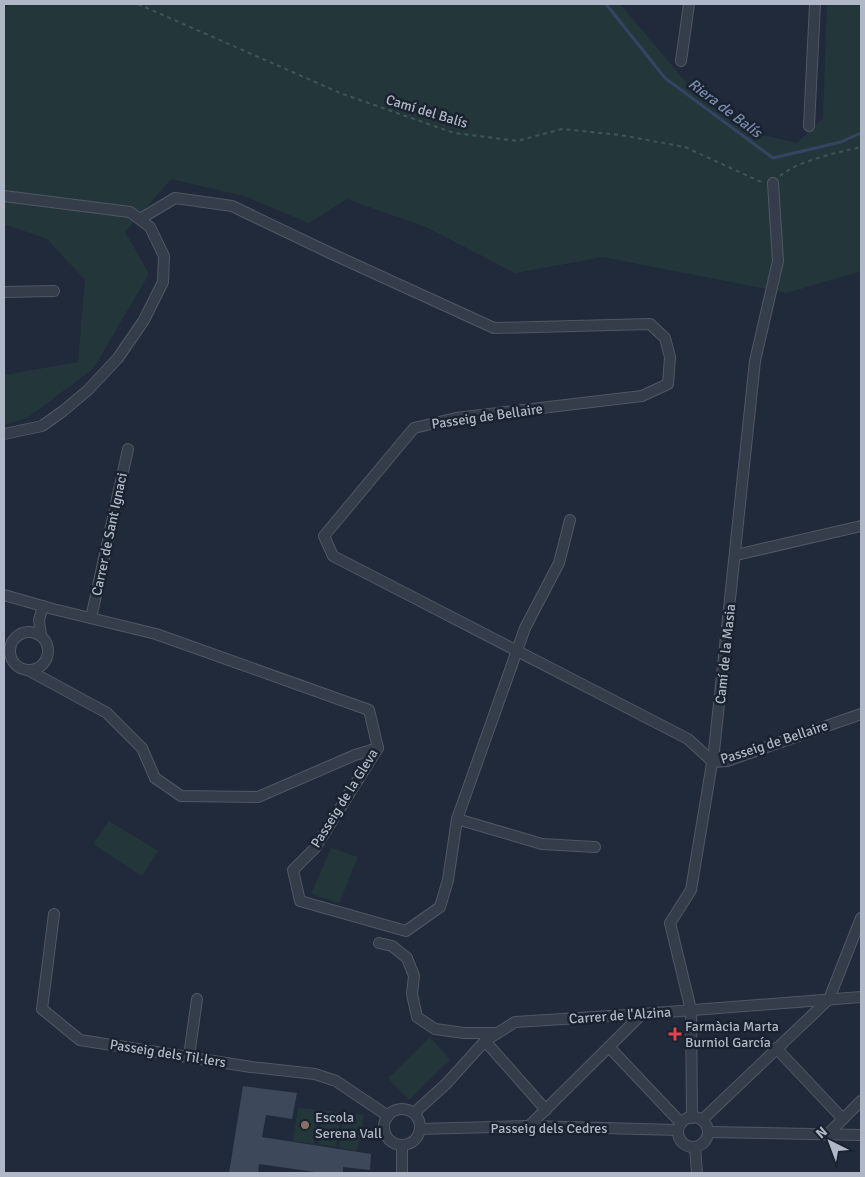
<svg xmlns="http://www.w3.org/2000/svg" width="865" height="1177" font-family="Signika,sans-serif">
<rect width="100%" height="100%" fill="#212a3a"/>
<g fill="#23373b">
<polygon points="11,4 620,4 696,94 744,131 797,143 823,118 827,4 861,4 861,271 787,293 603,257 515,273 428,228 347,199 309,223 244,196 171,179 125,232 149,274 93,369 27,418 4,425 4,375 78,362 85,280 47,239 4,224 4,8"/>
<polygon points="109,821 158,851 142,876 93,844"/>
<polygon points="331,848 358,857 339,903 311,894"/>
<polygon points="430,1037 450,1060 409,1100 388,1078"/>
<polygon points="298,1108 319,1110 314,1144 293,1141"/>
<polygon points="322,1110 342,1113 336,1147 318,1144"/>
<polygon points="344,1112 364,1115 357,1151 339,1148"/>
</g>
<g fill="none" stroke-linecap="round" stroke-linejoin="round">
<polyline stroke="#354462" stroke-width="3" points="606,4 665,78 773,158 841,142 861,133"/>
</g>
<polygon fill="#3d485a" points="243,1086 297,1093 292,1119 266,1115 262,1137 371,1154 370,1170 343,1167 343,1173 322,1173 259,1164 258,1173 229,1173"/>
<g fill="none" stroke-linecap="round" stroke-linejoin="round">
<defs>
<g id="minor">
<polyline points="681,61 689,4"/>
<polyline points="809,126 815,4"/>
<polyline points="4,196 130,212 150,227 164,256 163,282 144,320 118,358 88,390 63,411 42,426 4,434"/>
<polyline points="140,219 175,198 232,206 330,253 494,328 650,324 665,338 670,357 668,384 642,396 456,418 414,428 324,536 333,556 688,739 713,762 727,761 861,714"/>
<polyline points="4,292 54,291"/>
<polyline points="736,555 861,526"/>
<polyline points="4,595 53,609 156,634 369,710 378,748 315,848 293,870 300,901 406,931 440,907 448,880 457,819 525,628 559,563 570,520"/>
<polyline points="91,618 128,449"/>
<circle cx="29" cy="651" r="19"/>
<polyline points="41,635 39,620 43,606"/>
<polyline points="28,670 107,713 142,748 155,778 181,796 258,797 355,755 378,748"/>
<polyline points="457,819 542,844 595,847"/>
<polyline points="54,914 42,1009 80,1040 251,1067 315,1074 336,1081 388,1116"/>
<polyline points="379,943 392,946 407,958 414,976 412,994 417,1017 435,1029 464,1033 497,1033"/>
<polyline points="485,1041 546,1110"/>
<polyline points="609,1047 681,1123"/>
<polyline points="776,1048 843,1119"/>
<polyline points="189,1056 197,999"/>
<circle cx="402" cy="1127" r="18"/>
<polyline points="414,1113 446,1084 485,1041 515,1022 642,1014 861,997"/>
<circle cx="693" cy="1132" r="15"/>
<polyline points="692,1118 691,1010 670,923 691,890 714,751 755,361 778,261 773,183"/>
<polyline points="702,1120 829,999 861,918"/>
<polyline points="529,1126 642,1014"/>
<polyline points="420,1129 529,1126 678,1130"/>
<polyline points="708,1132 861,1135"/>
<polyline points="828,1134 861,1101"/>
<polyline points="402,1145 402,1173"/>
<polyline points="695,1147 697,1173"/>
</g>
</defs>
<use href="#minor" stroke="#505765" stroke-width="12"/>
<g stroke="#415459" stroke-width="2" stroke-dasharray="4 4" stroke-linecap="butt">
<polyline points="138,4 340,93 454,133 517,141 562,129 620,135 685,147 759,181 763,182"/>
<path d="M780,176C797,161 839,152 861,147"/>
</g>
<use href="#minor" stroke="#353c4a" stroke-width="10"/>
</g>
<path fill="#e0444e" stroke="#1a222f" stroke-width="2" d="M672.5 1026.5h5v5h5v5h-5v5h-5v-5h-5v-5h5z"/>
<circle fill="#8d6e63" stroke="#1a222f" stroke-width="2" cx="305" cy="1125" r="5"/>
<g text-anchor="middle" stroke-width="5" stroke-linejoin="round" paint-order="stroke">
<g font-size="14" fill="#b0b7c7" stroke="#1a222f">
<text transform="translate(427 111) rotate(17)" y="5">Camí del Balís</text>
<text transform="translate(487 416) rotate(-8)" y="5">Passeig de Bellaire</text>
<text transform="translate(109 534) rotate(-78)" y="5">Carrer de Sant Ignaci</text>
<text transform="translate(725 654) rotate(-84)" y="5">Camí de la Masia</text>
<text transform="translate(774 742) rotate(-18)" y="5">Passeig de Bellaire</text>
<text transform="translate(344 798) rotate(-58)" y="5">Passeig de la Gleva</text>
<text transform="translate(620 1015) rotate(-4)" y="5">Carrer de l'Alzina</text>
<text transform="translate(168 1053) rotate(9)" y="5">Passeig dels Til·lers</text>
<text x="549" y="1133">Passeig dels Cedres</text>
</g>
<g font-size="14" fill="#b0b7c7" stroke="#1a222f" text-anchor="start">
<text x="685" y="1031">Farmàcia Marta<tspan x="685" dy="16">Burniol García</tspan></text>
<text x="315" y="1122">Escola<tspan x="315" dy="16">Serena Vall</tspan></text>
</g>
<g font-size="15" font-style="italic" fill="#778baf" stroke="#1a222f">
<text transform="translate(725 108) rotate(37)" y="5">Riera de Balís</text>
</g>
</g>
<rect width="865" height="1177" fill="none" stroke="#b0b7c7" stroke-width="10"/>
<g transform="translate(830 1142) rotate(318)" stroke="#1a222f" stroke-width="4" paint-order="stroke">
<path d="M0-4L9 19L0 12L-9 19Z" fill="#b0b7c7"/>
<text y="-8" font-size="14" font-weight="bold" text-anchor="middle" fill="#b0b7c7">N</text>
</g>
</svg>
